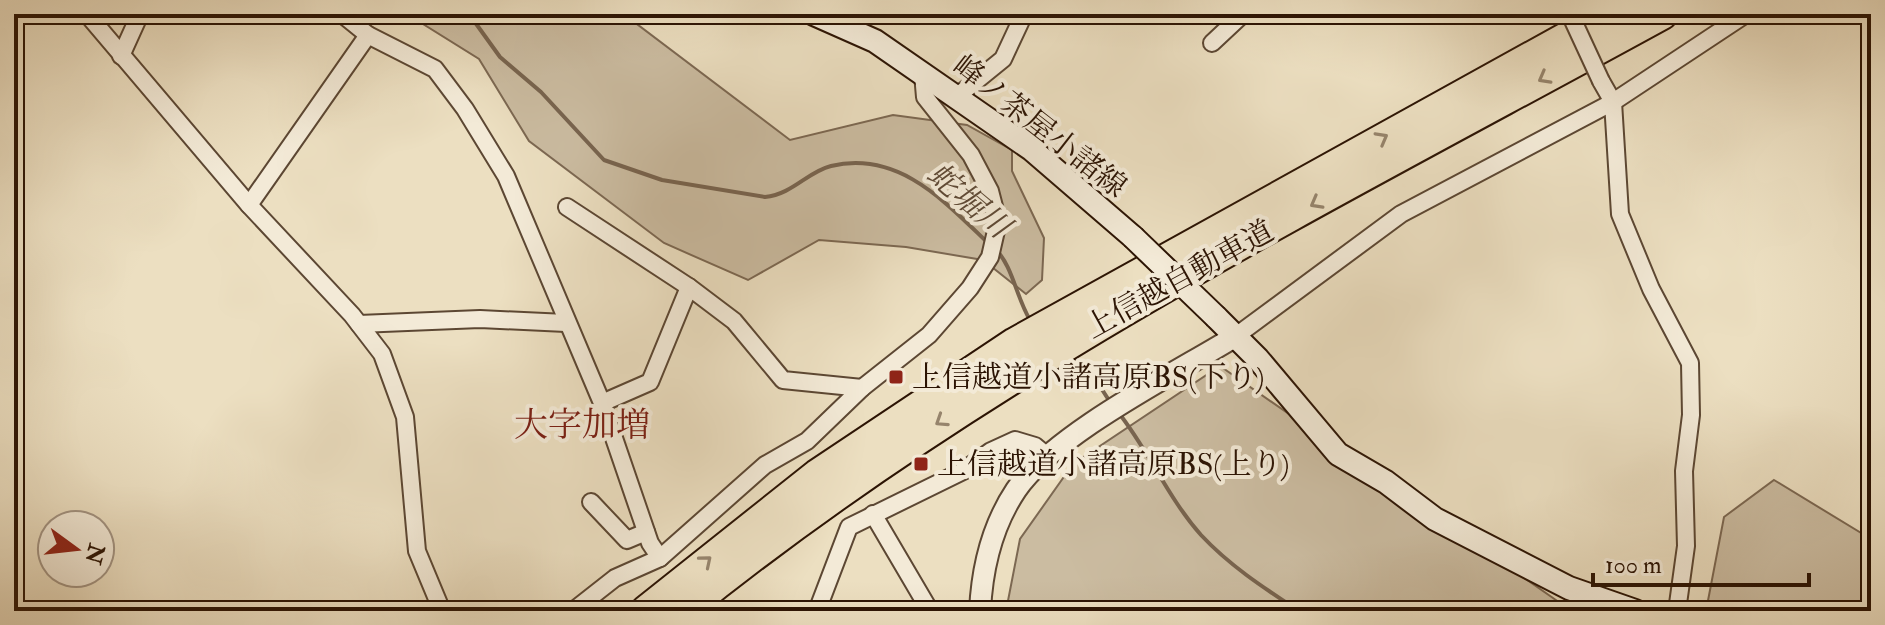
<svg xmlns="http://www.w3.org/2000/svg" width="1885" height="625" font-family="'IM FELL Double Pica','Noto Serif JP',serif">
<rect width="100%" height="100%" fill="#ecdfc1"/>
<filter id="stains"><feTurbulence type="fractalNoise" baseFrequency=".0025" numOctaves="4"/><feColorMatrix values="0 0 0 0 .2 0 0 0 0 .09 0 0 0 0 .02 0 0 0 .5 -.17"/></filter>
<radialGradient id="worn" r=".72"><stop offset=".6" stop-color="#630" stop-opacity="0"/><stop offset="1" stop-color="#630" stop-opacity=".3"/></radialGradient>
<g fill="#cbbca1" stroke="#7c6852" stroke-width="2">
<polygon points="407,14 630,14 629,18 790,140 893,115 967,125 1012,150 1012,171 1044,238 1042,280 1026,294 983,260 906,247 819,240 748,280 664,243 529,141 479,59"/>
<polygon points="1220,366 1563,605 1574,611 1006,611 1020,539 1073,464"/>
<polygon points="1774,480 1871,539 1871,611 1706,611 1724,517"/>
</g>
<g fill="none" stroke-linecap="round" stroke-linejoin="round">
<g stroke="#78644f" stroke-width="4">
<path d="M469,14L500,57L541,92L604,160L662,180L765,197C793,194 807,172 831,166C899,150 945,202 989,244"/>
<path d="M996,250C1012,265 1017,299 1030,320"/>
<polyline points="1073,357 1089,369 1110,402"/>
<path d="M1118,412C1149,451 1168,498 1201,535C1230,566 1264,588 1299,611"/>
</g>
<defs>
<g id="minor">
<polyline points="87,14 249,205 352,315 382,354 405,417 417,551 442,611"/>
<polyline points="342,14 368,35 435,69 465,109 506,176 602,403 650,543 660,558"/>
<polyline points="1212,43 1243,14"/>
<polyline points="121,56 140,14"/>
<polyline points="1601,81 1613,102 1620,214 1651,289 1690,363 1691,415 1684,471 1686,546 1677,611"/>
<polyline points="955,98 1003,59 1024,14"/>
<polyline points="249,205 368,35"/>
<polyline points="567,207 689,287"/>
<polyline points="359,324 480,319 566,323"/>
<polyline points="1236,336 1401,214 1613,102 1746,14"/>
<polyline points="602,403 650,382 689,287 734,321 783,380 862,388"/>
<polyline points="591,502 627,540 646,532"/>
<polyline points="873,514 930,611"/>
<polyline points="573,611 615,578 660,558 765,465 807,441 862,388 929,335 970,288 990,257 998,222 990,191 971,155 925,97 923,74"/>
<polyline points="817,611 849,527 963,471 991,451 1015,440 1035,446 1047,456"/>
</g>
<path id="tertiary" d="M980,611C982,568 992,526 1016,490C1054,434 1176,373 1236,336"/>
<g id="secondary">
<polyline points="814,14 875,41 1031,149 1133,237"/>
<polyline points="1216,317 1258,359 1338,454 1386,482 1435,519 1569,588 1635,611"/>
</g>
<g id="motorway">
<polyline points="646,611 817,475 1015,343 1609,14"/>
<path d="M683,611C981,369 1326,198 1662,14"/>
</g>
</defs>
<use href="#minor" stroke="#5c4733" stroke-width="20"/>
<use href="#tertiary" stroke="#5c4733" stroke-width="24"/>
<use href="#secondary" stroke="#2c1404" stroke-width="26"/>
<use href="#motorway" stroke="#2c1404" stroke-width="34"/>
<use href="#minor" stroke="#f3ead7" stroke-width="16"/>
<use href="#tertiary" stroke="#f3ead7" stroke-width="20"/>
<use href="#secondary" stroke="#f3ead7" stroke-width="22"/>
<use href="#motorway" stroke="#ecdfc1" stroke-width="30"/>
<defs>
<polyline id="minor-bridge" points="1570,14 1601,81"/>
<polyline id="secondary-bridge" points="1133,237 1216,317"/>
</defs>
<use href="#minor-bridge" stroke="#5c4733" stroke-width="20" stroke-linecap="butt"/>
<use href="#secondary-bridge" stroke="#2c1404" stroke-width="26" stroke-linecap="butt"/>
<use href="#minor-bridge" stroke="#f3ead7" stroke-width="16"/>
<use href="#secondary-bridge" stroke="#f3ead7" stroke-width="22"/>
</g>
<defs><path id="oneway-chevron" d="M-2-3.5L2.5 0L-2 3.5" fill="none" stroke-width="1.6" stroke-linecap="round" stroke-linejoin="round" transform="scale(2)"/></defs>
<g stroke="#96846c">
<use href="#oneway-chevron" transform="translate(1544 78) rotate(151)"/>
<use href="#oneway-chevron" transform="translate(1382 138) rotate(-29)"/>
<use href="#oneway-chevron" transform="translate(1316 203) rotate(151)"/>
<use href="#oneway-chevron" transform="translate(941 421) rotate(147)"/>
<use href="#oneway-chevron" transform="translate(706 561) rotate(-40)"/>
</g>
<g fill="#8f2418" stroke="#f3ead7" stroke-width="3">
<rect x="888" y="369" width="16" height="16" rx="4"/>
<rect x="913" y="456" width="16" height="16" rx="4"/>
</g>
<g text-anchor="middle" stroke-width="8" stroke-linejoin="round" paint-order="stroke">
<g font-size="30" fill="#2c1404" stroke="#f3ead7">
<text transform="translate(1040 126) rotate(38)" y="10">峰ノ茶屋小諸線</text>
<text transform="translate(1179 279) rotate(-29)" y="10">上信越自動車道</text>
</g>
<g font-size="30" fill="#2c1404" stroke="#f3ead7" text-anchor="start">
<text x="912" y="387">上信越道小諸高原BS(下り)</text>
<text x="937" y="474">上信越道小諸高原BS(上り)</text>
</g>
<g font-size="32" font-style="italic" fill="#5f4a36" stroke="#f3ead7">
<text transform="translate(969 200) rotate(40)" y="11">蛇堀川</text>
</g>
<g font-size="34" fill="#7a1f14" stroke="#f3ead7">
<text x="582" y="436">大字加増</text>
</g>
</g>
<rect width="1885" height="625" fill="none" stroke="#ecdfc1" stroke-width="48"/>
<rect x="16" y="16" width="1853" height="593" fill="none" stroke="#2c1404" stroke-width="4"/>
<rect x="24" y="24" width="1837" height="577" fill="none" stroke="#2c1404" stroke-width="2"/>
<g transform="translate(76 549) rotate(105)"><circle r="38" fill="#f3ead7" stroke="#a39483" stroke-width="2"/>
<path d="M0-6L14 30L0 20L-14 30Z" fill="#8f2418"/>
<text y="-12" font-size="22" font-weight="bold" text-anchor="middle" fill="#2c1404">N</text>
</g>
<path d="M1593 573v12h216v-12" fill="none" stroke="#2c1404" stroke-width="4"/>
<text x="1605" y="573" font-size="24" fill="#2c1404" stroke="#f3ead7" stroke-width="6" paint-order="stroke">100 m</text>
<rect width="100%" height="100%" filter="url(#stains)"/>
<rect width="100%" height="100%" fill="url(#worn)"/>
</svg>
